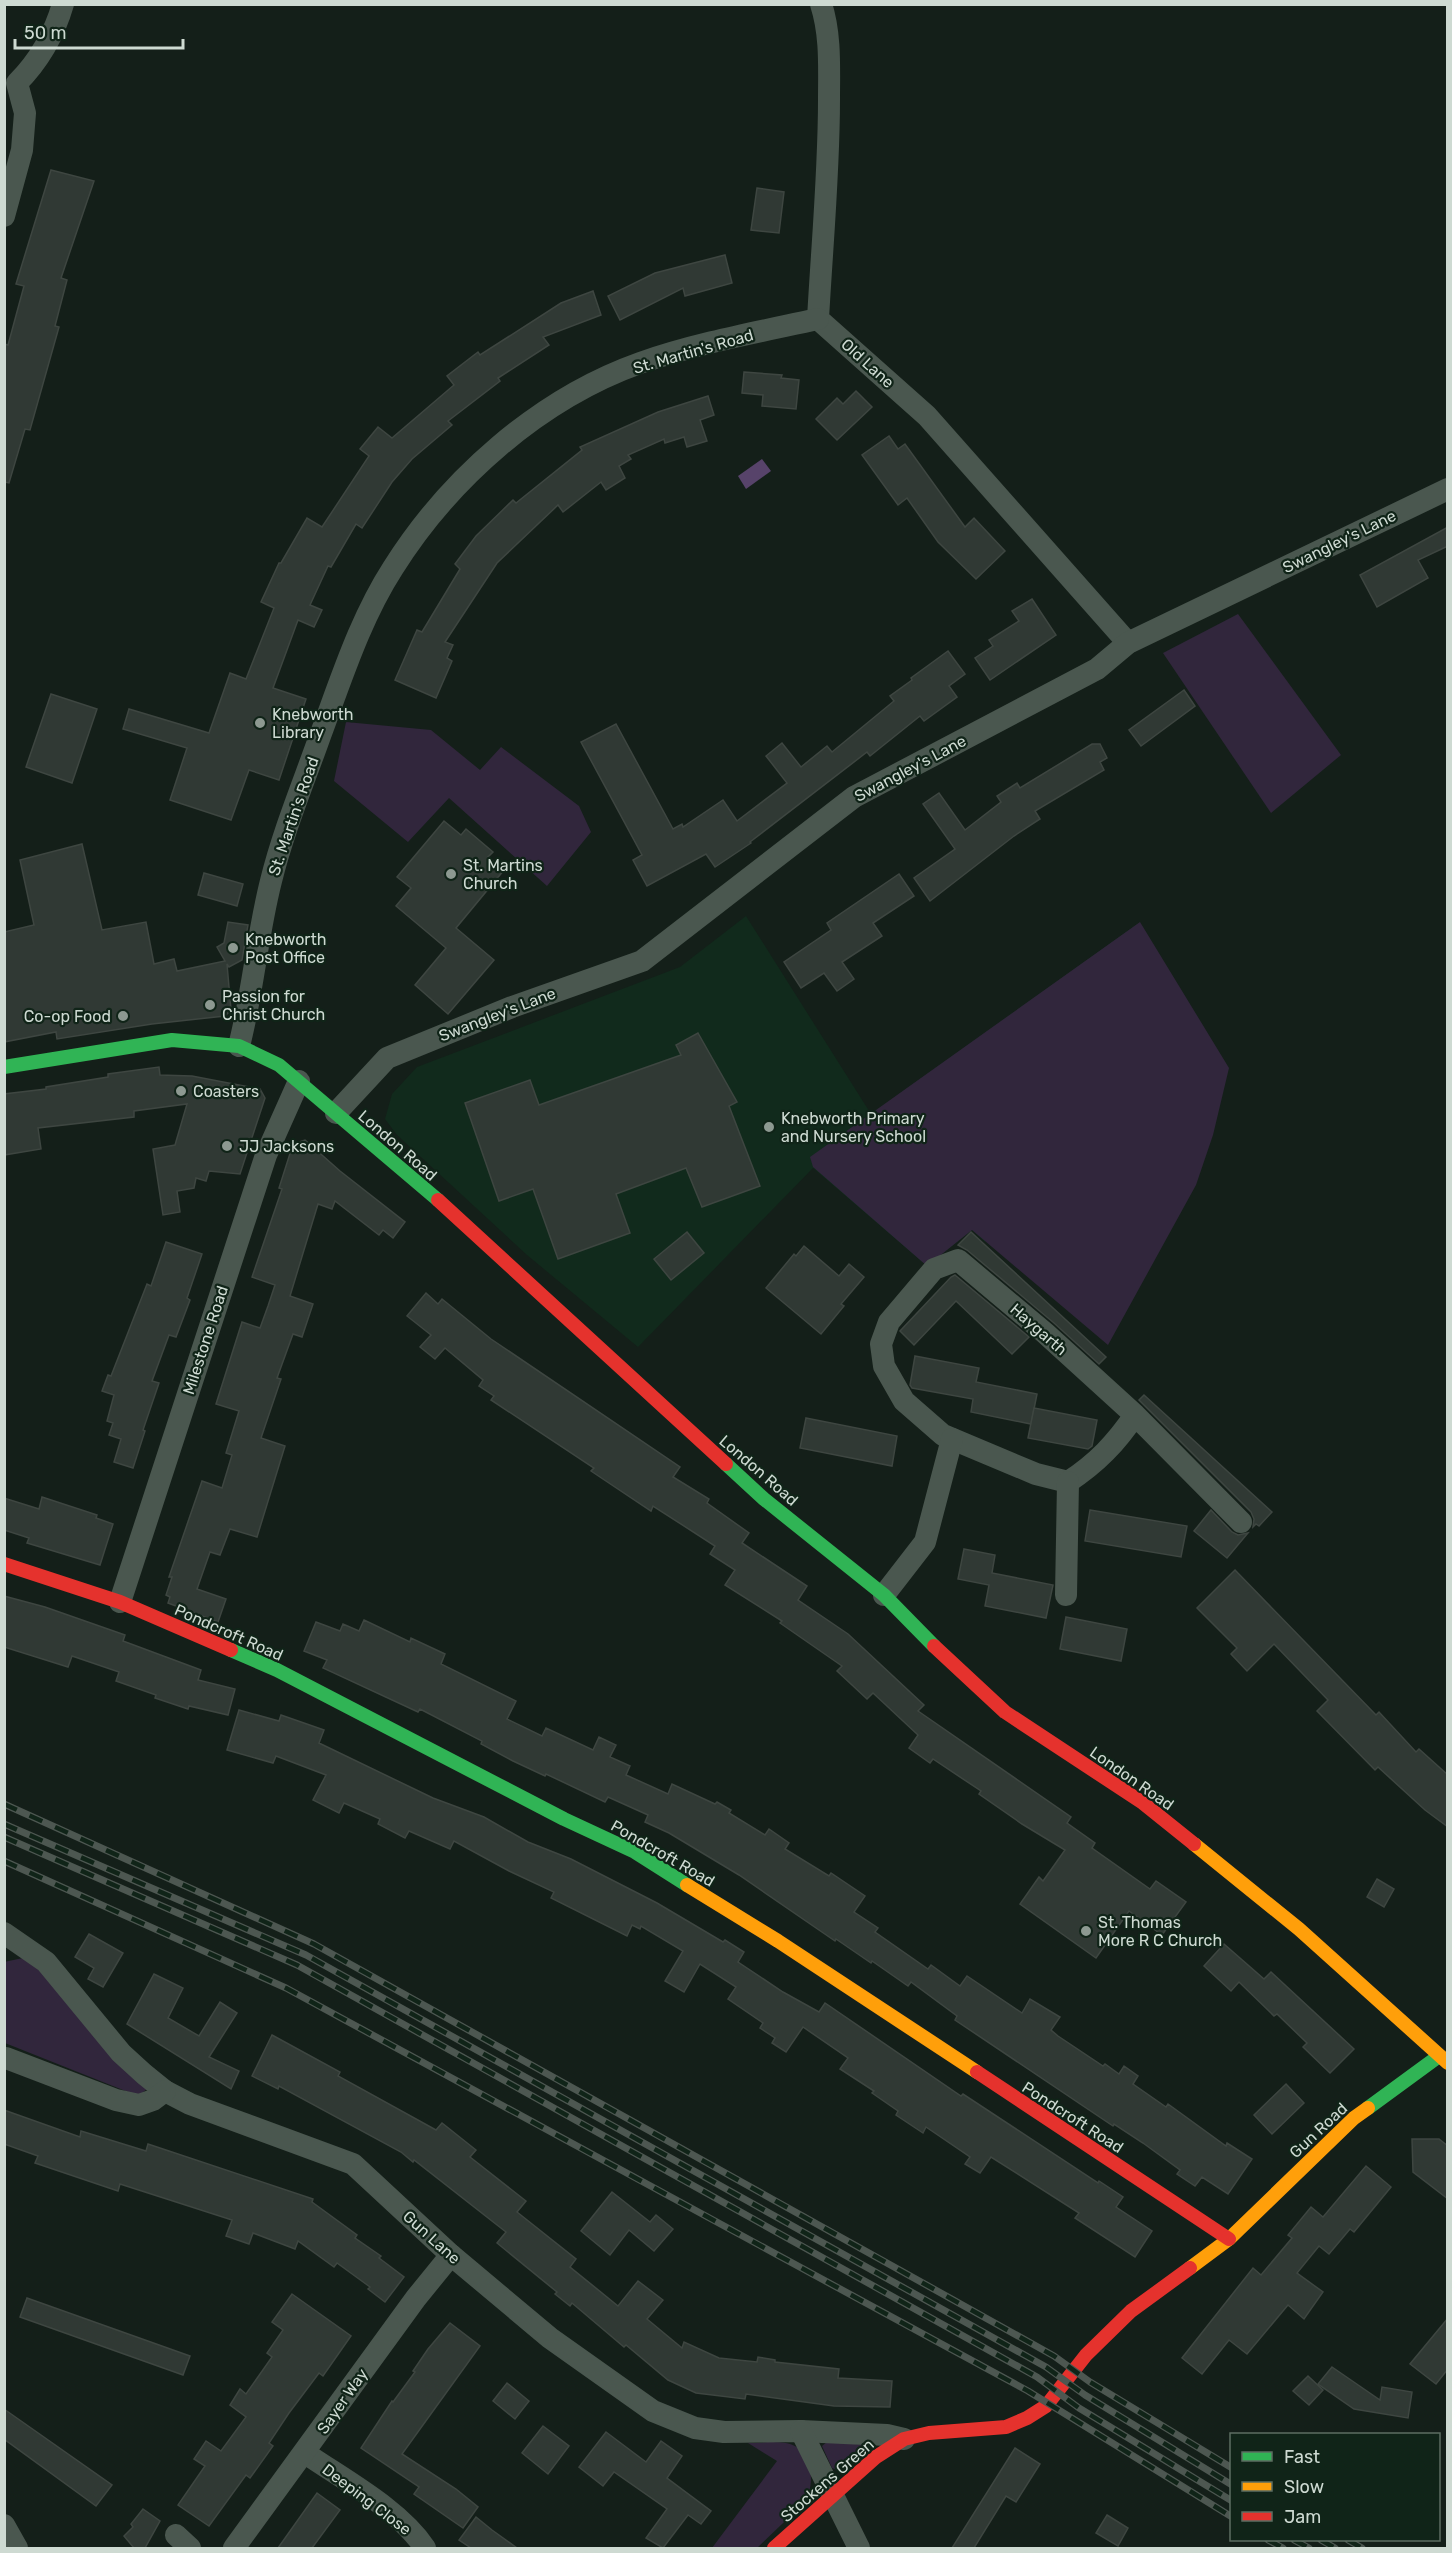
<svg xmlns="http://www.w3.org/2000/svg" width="1452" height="2553" font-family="Rubik,sans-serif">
<rect width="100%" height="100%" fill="#141f19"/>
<polygon fill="#112a1c" points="746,916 871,1114 1140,922 985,1242 972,1230 927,1266 813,1168 638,1347 527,1255 397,1135 385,1119 392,1094 417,1067 680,967"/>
<g fill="#31263c">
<polygon points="1238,614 1341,755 1271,813 1163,653"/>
<polygon points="346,722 431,730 480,770 501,747 579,806 591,832 547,886 449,798 408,842 334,781"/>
<polygon points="1140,922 1229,1068 1213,1135 1196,1185 1108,1345 972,1230 927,1266 813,1167 810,1157"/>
<polygon points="23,1958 32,1961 147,2089 138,2096 5,2043 4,1962"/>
<polygon points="827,2442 869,2445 840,2471 832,2468 822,2446"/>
<path d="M748,2443C760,2443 774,2441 786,2443C813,2448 816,2483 805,2502L757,2548H712L777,2461Z"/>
</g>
<polygon fill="#57436a" points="762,459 771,471 746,489 738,476"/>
<g fill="#303934" stroke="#3e4641" stroke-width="1.5">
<polygon points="51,170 94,181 61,278 67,280 55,326 59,327 30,430 25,429 9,483 4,482 4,344 8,345 24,286 16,284"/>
<polygon points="757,188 784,192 779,233 751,230"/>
<polygon points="725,255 732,283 685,296 683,288 620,320 608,296 655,273"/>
<polygon points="593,291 601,315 543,337 549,345 498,378 500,381 448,421 452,425 412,459 392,482 362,528 356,524 331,567 328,566 310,605 322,610 314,627 298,620 273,688 306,699 279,780 249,770 231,820 170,800 187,748 123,729 129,709 209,733 230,673 246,679 274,608 261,602 279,563 281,563 307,518 322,527 369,456 360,449 378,427 392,438 454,385 447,376 478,352 480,355 561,303"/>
<polygon points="744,372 782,375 781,378 799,380 796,409 762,406 763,395 742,393"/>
<polygon points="856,391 872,407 837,440 816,419 837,398 843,404"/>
<polygon points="708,396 714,415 700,420 707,441 687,447 684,437 665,443 664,439 628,455 631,459 619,466 625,478 606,490 601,482 563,512 558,505 497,563 445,642 453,645 447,658 452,661 436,698 395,680 417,630 422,632 460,569 455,564 476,536 513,500 516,503 582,450 580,447 658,412"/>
<polygon points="889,436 898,449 905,444 965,527 974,518 1005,551 976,579 938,542 907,498 898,505 862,455"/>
<polygon points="1448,527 1448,546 1418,560 1428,578 1377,607 1360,575"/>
<polygon points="1032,599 1056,635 990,680 975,658 993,646 989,640 1019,621 1012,611"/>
<polygon points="948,651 965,674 949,686 957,697 924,721 920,716 870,756 867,752 750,842 751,843 715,867 706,854 647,886 633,860 642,855 581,742 616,724 673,829 682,824 683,827 723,800 737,821 787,783 766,756 782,743 801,767 827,746 832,752 894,701 890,696 912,680 911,678"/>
<polygon points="1184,690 1195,706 1141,746 1129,730"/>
<polygon points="51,694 97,709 72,783 26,767"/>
<polygon points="1092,744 1100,744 1107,758 1100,762 1104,770 1035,811 1040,819 1014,836 930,901 914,878 955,849 923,804 939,793 965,830 1001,802 997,796 1017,783 1020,788"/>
<polygon points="444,821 461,835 466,829 493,852 488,857 504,870 456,928 494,960 448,1014 415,985 446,948 396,906 411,888 397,877"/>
<polygon points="82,844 102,930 146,922 154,964 174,959 177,971 225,961 217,947 224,943 228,922 248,925 242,960 229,967 227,964 231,1010 225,1016 152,1024 57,1039 56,1032 4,1042 4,932 34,925 20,860"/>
<polygon points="204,873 243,884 237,906 198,895"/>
<polygon points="899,874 914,896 873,923 882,936 842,962 854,979 837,991 824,973 801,988 784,962 831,930 827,923"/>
<polygon points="698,1033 737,1102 729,1106 760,1186 702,1207 686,1168 616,1194 630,1233 558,1259 533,1189 499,1201 465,1103 530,1080 539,1105 681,1055 676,1045"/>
<polygon points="159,1067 160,1075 192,1076 260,1089 265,1098 240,1174 209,1171 206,1181 196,1178 194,1188 177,1191 180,1212 163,1215 153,1149 175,1145 187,1104 134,1111 134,1117 38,1128 41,1149 4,1155 4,1094 46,1089 46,1087 108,1077 108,1074"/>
<polygon points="305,1140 340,1171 405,1222 393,1238 383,1230 379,1235 335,1201 332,1209 318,1204 290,1296 313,1304 302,1337 293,1334 277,1378 281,1379 261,1438 285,1446 257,1537 230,1529 220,1555 210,1552 197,1589 226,1599 218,1622 168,1603 170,1597 166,1595 172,1577 169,1577 202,1481 222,1488 232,1455 226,1453 239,1411 216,1404 242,1322 260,1328 268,1306 275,1285 252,1277 282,1189 279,1188 293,1144"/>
<polygon points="687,1232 704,1253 671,1280 654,1259"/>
<polygon points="971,1232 1106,1357 1099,1364 1054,1323 967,1250 958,1245"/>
<polygon points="166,1242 202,1254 187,1298 190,1300 176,1337 169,1335 152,1381 159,1383 143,1430 145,1431 133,1468 114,1462 121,1439 109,1435 113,1423 107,1421 114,1395 102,1391 108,1375 111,1376 147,1284 151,1286"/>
<polygon points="804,1246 839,1276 849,1264 864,1277 841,1304 844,1306 821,1334 766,1288 794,1254 796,1256"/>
<polygon points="955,1275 1029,1337 1012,1354 956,1301 914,1345 900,1331 951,1277"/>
<polygon points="426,1293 438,1304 442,1299 491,1339 680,1467 673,1477 709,1499 707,1503 749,1533 742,1543 807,1586 798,1600 848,1634 924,1705 918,1711 1071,1817 1067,1823 1095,1843 1092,1848 1150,1889 1156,1881 1186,1902 1162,1935 1129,1911 1096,1958 1020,1904 1039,1877 1043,1881 1065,1850 1022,1824 979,1794 981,1791 933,1759 930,1763 909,1748 918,1735 873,1693 867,1699 837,1671 842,1666 780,1623 782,1621 725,1585 735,1570 710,1554 715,1546 653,1506 651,1511 591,1471 594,1468 491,1400 494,1396 479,1386 483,1380 445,1348 435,1359 420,1347 431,1335 407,1316"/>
<polygon points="915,1356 979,1368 976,1382 1037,1394 1031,1424 971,1412 973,1399 912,1388 910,1385"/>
<polygon points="1144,1395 1272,1512 1259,1526 1256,1524 1253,1527 1254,1519 1251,1512 1139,1400"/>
<polygon points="1034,1408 1097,1420 1092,1446 1088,1449 1028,1438"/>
<polygon points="806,1418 897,1436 892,1466 800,1448"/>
<polygon points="42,1497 97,1515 96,1518 113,1524 100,1565 27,1543 29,1538 4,1530 4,1498 39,1509"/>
<polygon points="1090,1510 1187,1526 1181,1557 1085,1541"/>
<polygon points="1211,1510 1232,1532 1238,1535 1248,1533 1227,1558 1194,1531"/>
<polygon points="964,1549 995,1555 992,1573 1053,1585 1046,1618 985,1606 989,1585 958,1579"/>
<polygon points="1235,1570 1376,1715 1379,1712 1416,1752 1419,1749 1448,1775 1448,1827 1425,1810 1378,1767 1375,1770 1317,1711 1328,1700 1274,1644 1247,1671 1231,1654 1237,1648 1197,1608"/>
<polygon points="4,1596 45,1607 125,1635 123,1641 201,1670 198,1680 235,1689 228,1715 189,1706 188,1709 155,1698 156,1695 116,1681 119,1672 72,1656 68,1667 4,1647"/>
<polygon points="1066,1617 1127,1629 1121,1661 1060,1649"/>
<polygon points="364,1620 410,1642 411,1638 445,1654 441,1664 516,1701 507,1719 542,1736 546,1728 593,1750 599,1737 616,1745 610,1757 630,1766 626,1775 668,1794 672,1784 715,1804 717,1802 731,1810 729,1813 765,1835 769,1829 789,1843 785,1849 829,1876 831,1873 865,1896 854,1912 878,1928 875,1932 928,1969 931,1965 960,1986 967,1976 1022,2013 1030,1999 1060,2017 1051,2030 1058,2036 1103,2066 1105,2064 1119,2074 1124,2066 1138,2076 1133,2084 1166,2107 1168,2104 1226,2146 1227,2143 1252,2159 1228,2194 1202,2177 1195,2186 1177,2174 1180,2170 1143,2143 1114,2124 1113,2126 955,2020 957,2016 911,1982 908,1986 872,1961 871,1963 836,1939 835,1941 739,1875 669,1833 645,1822 648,1815 608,1797 605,1802 546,1774 545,1776 513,1761 481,1744 482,1741 420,1709 418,1712 323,1668 327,1660 304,1651 316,1622 340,1631 343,1624 359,1631"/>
<polygon points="239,1710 279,1721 281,1715 324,1730 319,1743 433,1798 484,1817 528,1842 571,1859 657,1903 723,1942 725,1940 744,1952 738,1962 783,1992 819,2012 825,2003 961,2096 963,2094 1098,2183 1099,2181 1123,2197 1116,2207 1152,2231 1135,2257 1075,2218 1079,2213 991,2157 980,2173 965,2164 970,2157 926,2127 923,2133 896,2115 898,2111 872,2093 874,2091 840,2069 848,2058 803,2027 786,2052 772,2043 775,2038 760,2028 763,2023 728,1999 736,1987 700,1964 684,1992 665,1981 683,1951 641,1926 640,1929 632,1925 627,1936 551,1898 554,1892 509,1871 454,1841 450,1849 409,1831 405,1838 378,1824 380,1819 344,1803 339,1813 313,1800 326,1775 276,1756 273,1763 227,1750"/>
<polygon points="1377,1879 1394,1889 1384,1907 1367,1897"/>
<polygon points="89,1934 123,1953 103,1987 88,1979 94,1968 75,1957"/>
<polygon points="1224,1944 1264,1979 1271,1972 1354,2049 1330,2073 1303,2047 1307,2043 1277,2014 1274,2016 1239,1982 1231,1991 1204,1966"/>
<polygon points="154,1974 183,1988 168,2018 199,2036 220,2002 237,2013 209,2057 239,2071 231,2089 127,2024"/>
<polygon points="272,2035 340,2072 338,2076 436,2130 442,2123 476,2150 470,2157 526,2201 517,2212 576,2259 570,2267 618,2306 638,2281 663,2300 647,2319 682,2348 684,2342 719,2358 757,2362 758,2357 775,2360 775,2362 839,2369 838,2378 892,2381 890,2407 834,2406 746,2394 745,2399 696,2393 668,2380 626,2345 624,2347 572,2303 570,2306 555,2294 557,2292 497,2243 506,2232 414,2160 413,2162 401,2152 279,2086 278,2089 252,2076"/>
<polygon points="1286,2084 1304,2103 1272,2134 1254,2115"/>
<polygon points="4,2110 80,2137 81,2131 146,2151 148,2144 313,2199 312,2202 357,2235 355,2238 381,2256 379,2258 404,2277 385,2302 368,2289 370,2287 337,2263 334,2267 298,2241 295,2249 253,2233 249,2244 226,2236 232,2220 120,2184 118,2191 35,2163 38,2156 4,2144"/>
<polygon points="1412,2139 1439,2139 1448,2146 1448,2199 1413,2172"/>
<polygon points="1366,2166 1391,2187 1354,2232 1350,2229 1329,2254 1319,2246 1297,2273 1323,2292 1304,2319 1288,2305 1247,2354 1229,2340 1202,2374 1182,2358 1253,2268 1261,2275 1292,2238 1288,2235 1311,2207 1323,2217"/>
<polygon points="612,2192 650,2222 656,2215 673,2229 654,2251 629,2230 610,2255 581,2231"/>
<polygon points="292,2294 351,2336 323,2376 319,2373 289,2413 269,2443 273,2446 250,2478 246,2475 209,2526 178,2505 205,2466 194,2459 206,2441 221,2451 246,2417 230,2405 240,2389 246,2394 272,2357 267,2353 283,2330 272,2322"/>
<polygon points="27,2298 190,2356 183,2375 20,2317"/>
<polygon points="1448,2318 1448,2369 1436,2384 1410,2364"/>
<polygon points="450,2323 480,2346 402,2454 456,2489 478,2507 463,2528 414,2494 419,2487 361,2448 392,2401 393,2402 415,2372 413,2371 428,2349"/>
<polygon points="1332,2367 1380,2400 1382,2387 1412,2392 1408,2418 1354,2409 1318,2384"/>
<polygon points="1308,2376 1323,2390 1309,2405 1293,2391"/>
<polygon points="507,2383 529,2401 515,2419 493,2401"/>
<polygon points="4,2409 112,2485 96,2506 4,2439"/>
<polygon points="543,2426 569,2446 548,2474 522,2453"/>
<polygon points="606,2432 646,2462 661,2441 682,2456 667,2478 711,2511 701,2524 688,2515 663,2548 646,2538 667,2509 614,2472 603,2486 579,2467"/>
<polygon points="1015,2448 1040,2464 1016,2502 1006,2496 974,2548 952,2548"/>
<polygon points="317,2493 340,2510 312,2548 278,2548"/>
<polygon points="143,2509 160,2521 145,2548 134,2548 124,2536 133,2527 131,2524"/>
<polygon points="1107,2515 1128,2528 1118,2546 1096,2533"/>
<polygon points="476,2517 492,2530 517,2548 471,2548 459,2540"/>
</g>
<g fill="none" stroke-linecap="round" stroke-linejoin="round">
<g stroke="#4a574f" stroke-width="22">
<path d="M821,4C831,35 829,68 829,100C829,173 822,246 818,319L927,416L1128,643"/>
<path d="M4,216L22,150L25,113L17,83C39,61 54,35 63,4"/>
<path d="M239,1046C253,992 257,936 271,881C283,832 303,784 320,736C341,680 360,619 393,568C449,479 539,399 640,363C697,343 758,332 818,319"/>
<polyline points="336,1113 387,1058 512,1007 642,961 854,797 1097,669 1128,643 1448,489"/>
<path d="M1135,1415C1116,1443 1097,1463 1068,1482L1036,1474L943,1435L904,1401L884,1366L881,1344L889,1322L934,1269L958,1260L1045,1333L1135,1415L1241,1522"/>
<polyline points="884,1595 925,1542 952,1439"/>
<polyline points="1066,1595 1068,1482"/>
<polyline points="120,1602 266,1155 299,1081"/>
<polyline points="4,1933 46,1962 121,2053 144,2074 165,2091 190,2104 353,2164 451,2255 550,2338 653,2411 695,2428 724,2432 801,2431 887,2435 904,2439"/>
<polyline points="6,2058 116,2100 139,2105 153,2100 165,2091"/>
<polyline points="801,2431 859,2548"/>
<path d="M305,2453C344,2480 399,2509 425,2548"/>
<polyline points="4,2525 17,2548"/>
<polyline points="176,2535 190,2548"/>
<polyline points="234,2548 416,2298 451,2255"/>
</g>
<g stroke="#30b455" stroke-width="14">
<polyline points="4,1067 172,1040 239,1046 279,1065 438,1200"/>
<polyline points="726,1464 764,1499 884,1595 934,1646"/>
<polyline points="231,1650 277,1670 564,1819 635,1852 687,1885"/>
<polyline points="1368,2108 1439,2056"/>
</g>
<g stroke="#ff9f0a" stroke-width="14">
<polyline points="1194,1844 1299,1929 1448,2063"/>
<polyline points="687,1885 778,1941 977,2072"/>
<polyline points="1190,2268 1229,2239 1354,2118 1368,2108"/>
</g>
<g stroke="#e5322d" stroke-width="14">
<polyline points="438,1200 726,1464"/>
<polyline points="4,1564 120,1602 231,1650"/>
<polyline points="934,1646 1005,1712 1143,1803 1194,1844"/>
<polyline points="977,2072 1229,2239"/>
<polyline points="774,2548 876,2457 904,2439 929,2433 1006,2427 1027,2418 1046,2406 1086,2355 1131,2311 1190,2268"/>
</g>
<defs>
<g id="rail">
<polyline points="4,1804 314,1944 1054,2356 1090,2382 1232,2468"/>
<polyline points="4,1824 306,1955 1046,2367 1085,2395 1232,2485"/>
<polyline points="4,1837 297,1965 1037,2377 1079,2408 1232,2501"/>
<polyline points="4,1861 286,1988 1028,2391 1232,2517"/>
<polyline points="1268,2540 1283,2548"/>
<polyline points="1294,2540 1309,2548"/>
<polyline points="1321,2540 1335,2548"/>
<polyline points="1348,2540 1362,2548"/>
</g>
</defs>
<use href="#rail" stroke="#4d5751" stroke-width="7"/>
<use href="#rail" stroke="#102418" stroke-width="4.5" stroke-dasharray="14" stroke-linecap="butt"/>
</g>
<g fill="#8d9991" stroke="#102418" stroke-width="2">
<circle cx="260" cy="723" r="6"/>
<circle cx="451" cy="874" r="6"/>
<circle cx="233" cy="948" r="6"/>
<circle cx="210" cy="1005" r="6"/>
<circle cx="123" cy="1016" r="6"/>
<circle cx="181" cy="1091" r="6"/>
<circle cx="769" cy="1127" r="6"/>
<circle cx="227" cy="1146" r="6"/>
<circle cx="1086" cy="1931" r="6"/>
</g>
<g text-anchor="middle" stroke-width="4.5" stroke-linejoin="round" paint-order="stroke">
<g font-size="16" fill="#cedad2" stroke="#102418">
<text transform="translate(693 351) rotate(-16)" y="6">St. Martin's Road</text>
<text transform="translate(868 363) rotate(42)" y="6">Old Lane</text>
<text transform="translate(1339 541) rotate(-26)" y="6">Swangley's Lane</text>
<text transform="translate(910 768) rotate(-28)" y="6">Swangley's Lane</text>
<text transform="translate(293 816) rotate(-71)" y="6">St. Martin's Road</text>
<text transform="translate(497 1014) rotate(-21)" y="6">Swangley's Lane</text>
<text transform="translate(398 1145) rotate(41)" y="6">London Road</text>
<text transform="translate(1039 1329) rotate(41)" y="6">Haygarth</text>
<text transform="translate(205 1340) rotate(-72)" y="6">Milestone Road</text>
<text transform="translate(759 1470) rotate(41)" y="6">London Road</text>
<text transform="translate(229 1632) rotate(24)" y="6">Pondcroft Road</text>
<text transform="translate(1132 1778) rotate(35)" y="6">London Road</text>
<text transform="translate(663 1853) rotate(30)" y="6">Pondcroft Road</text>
<text transform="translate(1073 2117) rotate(33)" y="6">Pondcroft Road</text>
<text transform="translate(1318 2130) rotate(-43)" y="6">Gun Road</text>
<text transform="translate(432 2237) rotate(42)" y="6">Gun Lane</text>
<text transform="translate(342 2401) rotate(-55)" y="6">Sayer Way</text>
<text transform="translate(827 2480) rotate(-41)" y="6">Stockens Green</text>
<text transform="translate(367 2499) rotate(37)" y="6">Deeping Close</text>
</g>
<g font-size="16" fill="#cedad2" stroke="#102418" text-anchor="start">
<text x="272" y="720">Knebworth<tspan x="272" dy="18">Library</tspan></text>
<text x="463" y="871">St. Martins<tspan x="463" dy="18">Church</tspan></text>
<text x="245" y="945">Knebworth<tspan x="245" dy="18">Post Office</tspan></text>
<text x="222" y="1002">Passion for<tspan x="222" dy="18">Christ Church</tspan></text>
<text x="111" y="1022" text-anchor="end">Co-op Food</text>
<text x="193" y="1097">Coasters</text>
<text x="781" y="1124">Knebworth Primary<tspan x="781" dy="18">and Nursery School</tspan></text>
<text x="239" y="1152">JJ Jacksons</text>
<text x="1098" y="1928">St. Thomas<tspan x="1098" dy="18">More R C Church</tspan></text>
</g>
</g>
<rect width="1452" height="2553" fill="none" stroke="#cedad2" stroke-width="12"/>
<rect x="1230" y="2433" width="210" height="108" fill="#102418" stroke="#5c6d62" stroke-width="1.5"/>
<rect x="1242" y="2452" width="30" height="9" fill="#30b455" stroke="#5c6d62" stroke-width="1.5"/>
<text x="1284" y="2463" font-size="18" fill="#cedad2">Fast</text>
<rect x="1242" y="2482" width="30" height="9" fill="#ff9f0a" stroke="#5c6d62" stroke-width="1.5"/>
<text x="1284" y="2493" font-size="18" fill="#cedad2">Slow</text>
<rect x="1242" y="2512" width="30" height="9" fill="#e5322d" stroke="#5c6d62" stroke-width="1.5"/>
<text x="1284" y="2523" font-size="18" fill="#cedad2">Jam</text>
<path d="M15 39v9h168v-9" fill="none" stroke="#cedad2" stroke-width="3"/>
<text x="24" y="39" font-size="18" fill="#cedad2" stroke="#102418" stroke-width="4.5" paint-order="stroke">50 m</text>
</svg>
